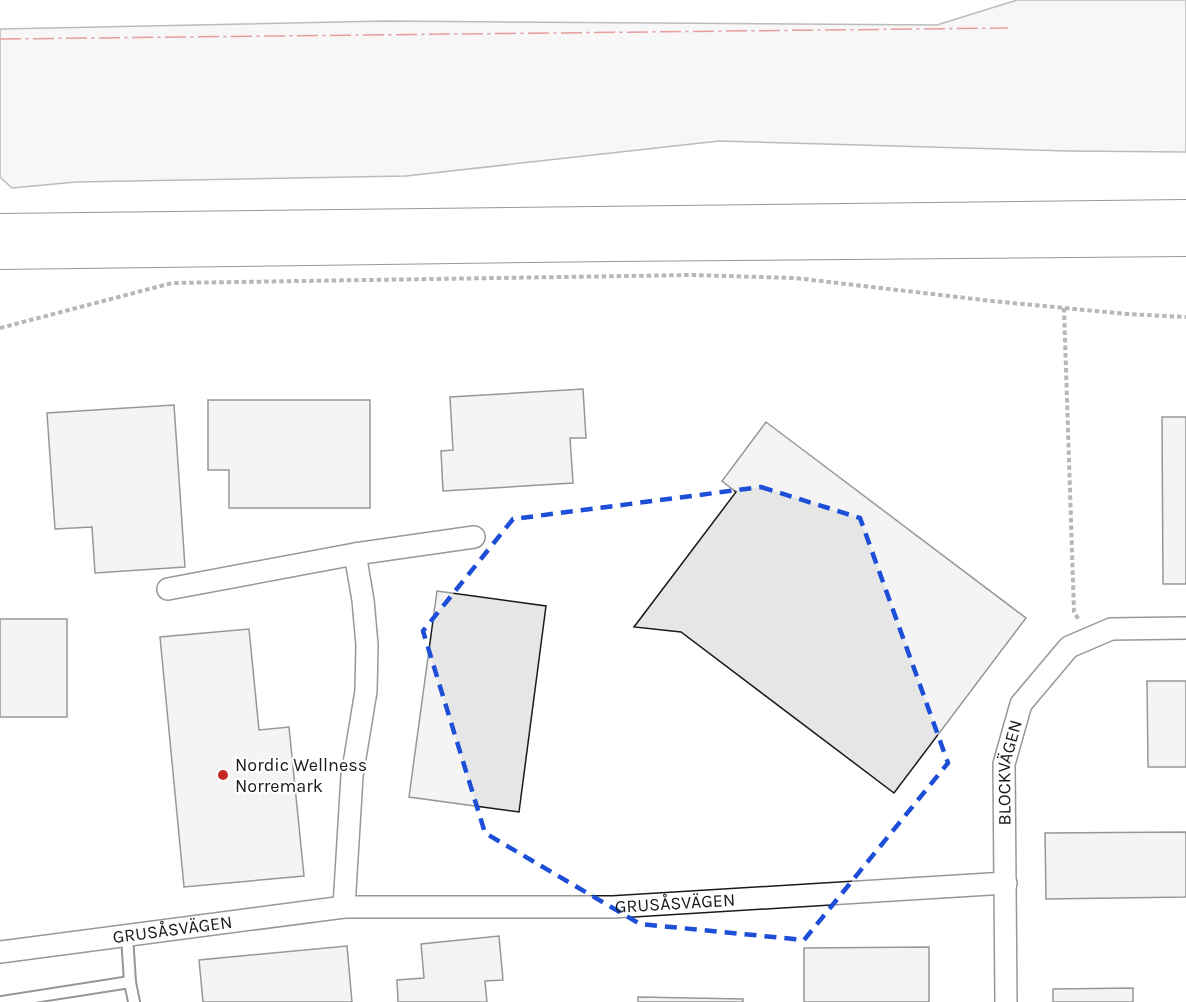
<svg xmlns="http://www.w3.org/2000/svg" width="1186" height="1002" font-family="Karla,sans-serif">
<rect width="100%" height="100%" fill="#fff"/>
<polygon fill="#ededed" stroke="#6a6a6a" stroke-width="1.5" points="1017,0 1186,0 1186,152 1067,151 719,141 406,176 76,182 12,188 0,177 0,29 385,21 937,25"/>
<g fill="#e6e6e6" stroke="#1a1a1a" stroke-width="1.5">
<polygon points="583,389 586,438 570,438 573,483 443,491 441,451 453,450 450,397"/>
<polygon points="208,400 370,400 370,508 229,508 229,470 208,470"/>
<polygon points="174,405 185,567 95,573 92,527 55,529 47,413"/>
<polygon points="1162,417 1186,417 1186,584 1163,584"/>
<polygon points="766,422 1026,618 894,793 681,632 634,627 736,492 722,481"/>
<polygon points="437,591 546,606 519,812 409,797"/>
<rect x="0" y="619" width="67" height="98"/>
<polygon points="249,629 259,730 289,727 304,876 184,887 160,637"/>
<polygon points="1147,681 1186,681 1186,767 1148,767"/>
<polygon points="1186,832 1186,897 1046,899 1045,833"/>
<polygon points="499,936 503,980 485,981 487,1002 398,1002 397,980 424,978 421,944"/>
<polygon points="347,946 352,1002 203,1002 199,960"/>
<polygon points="929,947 929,1002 804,1002 804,948"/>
<polygon points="1133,988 1133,1002 1053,1002 1053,989"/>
<polygon points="638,997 743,999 743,1002 638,1002"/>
</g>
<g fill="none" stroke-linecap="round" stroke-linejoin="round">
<defs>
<g id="lane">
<polyline points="127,936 130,982 134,1002"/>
<polyline points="2,1002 130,982"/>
</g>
<g id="street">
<polyline points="168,589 355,554 474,537"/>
<polyline points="344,907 352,776 366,691 367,645 363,600 355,554"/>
<path id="s1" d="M0,952L344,907H613L1006,883"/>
<path id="s2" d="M1006,1002L1004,764L1021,704L1069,647L1111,629L1186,628"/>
</g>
<g id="primary">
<polyline points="0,230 1186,216"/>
<polyline points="0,253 613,245 1186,240"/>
</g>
</defs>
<use href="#lane" stroke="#1a1a1a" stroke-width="14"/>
<use href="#street" stroke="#1a1a1a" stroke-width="24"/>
<use href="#primary" stroke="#1a1a1a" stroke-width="34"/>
<g stroke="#5f5f5f" stroke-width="4" stroke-dasharray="4.5 3" stroke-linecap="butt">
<polyline points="1064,308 1074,612 1079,620"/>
<polyline points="0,328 172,283 692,275 795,278 992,301 1127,314 1186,317"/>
</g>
<use href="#lane" stroke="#fff" stroke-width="10"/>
<use href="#street" stroke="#fff" stroke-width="21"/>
<use href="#primary" stroke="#fff" stroke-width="32"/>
<polyline stroke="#c62828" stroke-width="1.5" stroke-dasharray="21 4.5 3 4.5" stroke-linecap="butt" points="0,39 1008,28"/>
</g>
<path d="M0 0H1186V1002H0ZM761,487L860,518L948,763L804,940L640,924L485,833L423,631L513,519Z" fill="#fff" fill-opacity=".55" fill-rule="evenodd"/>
<path fill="none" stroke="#1d4ed8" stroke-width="4.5" stroke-dasharray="12 8" stroke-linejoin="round" d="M761,487L860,518L948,763L804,940L640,924L485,833L423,631L513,519Z"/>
<circle fill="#c62828" stroke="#fff" stroke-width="2" cx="223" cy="775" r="6"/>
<g text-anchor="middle" stroke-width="4.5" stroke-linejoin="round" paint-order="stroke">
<g font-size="18" fill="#1a1a1a" stroke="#fff" text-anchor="start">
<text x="235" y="771">Nordic Wellness<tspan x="235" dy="21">Norremark</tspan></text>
</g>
<g font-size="18" fill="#1a1a1a" stroke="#fff">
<text dy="6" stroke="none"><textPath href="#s2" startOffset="230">BLOCKVÄGEN</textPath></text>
<text dy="6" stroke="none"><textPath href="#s1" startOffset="678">GRUSÅSVÄGEN</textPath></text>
<text dy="6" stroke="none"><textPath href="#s1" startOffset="174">GRUSÅSVÄGEN</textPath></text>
</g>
</g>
</svg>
